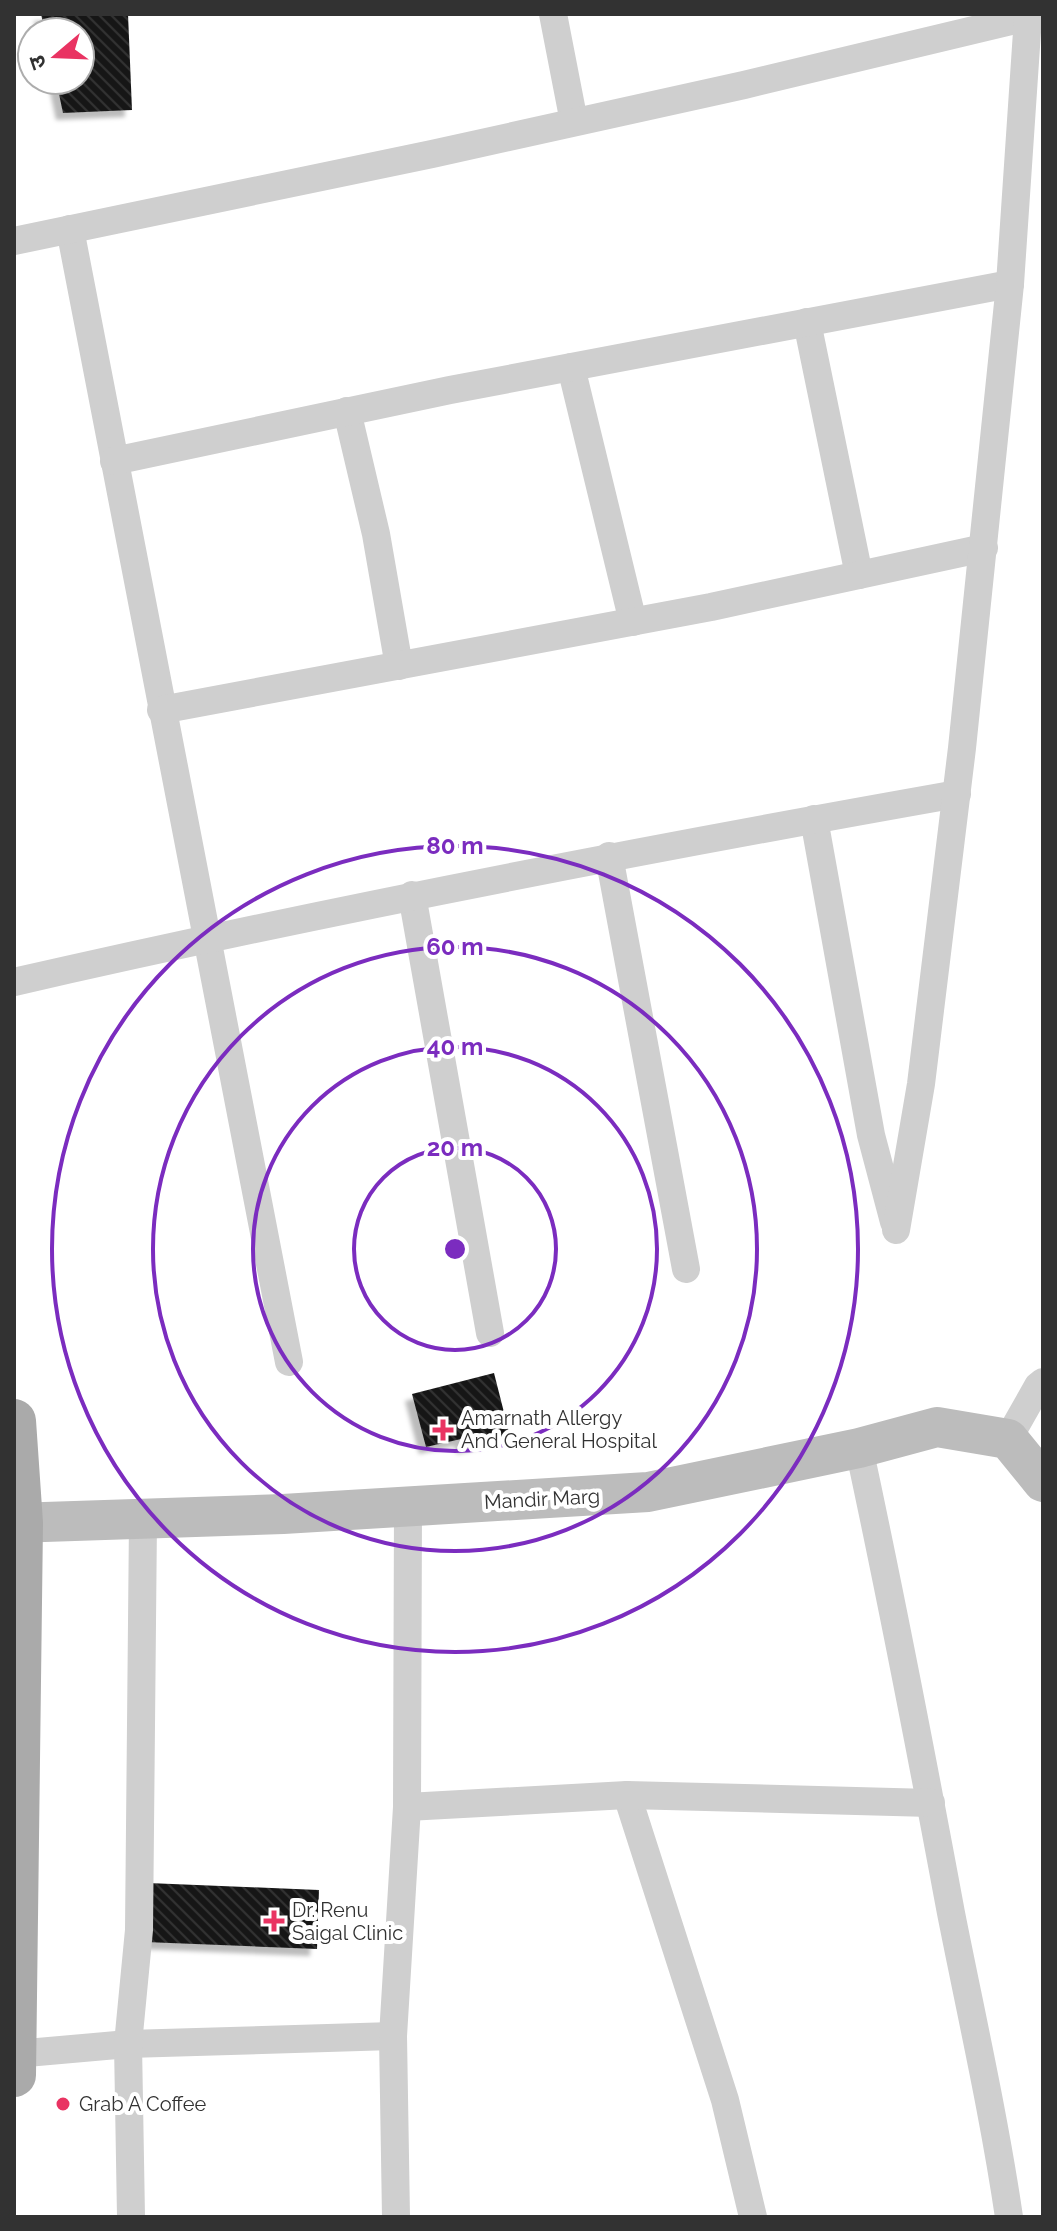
<svg xmlns="http://www.w3.org/2000/svg" width="1057" height="2231" font-family="Raleway,'Noto Sans Devanagari',sans-serif">
<defs>
<pattern id="building-back-hatch" width="6" height="6" patternUnits="userSpaceOnUse" patternTransform="scale(2)"><rect width="6" height="6" fill="#191919"/><path d="M-1 5l2 2M0 0l6 6M5-1l2 2" fill="none" stroke="#323232"/></pattern>
<filter id="shadow"><feDropShadow dx="-7" dy="7" stdDeviation="2" flood-color="#0004"/></filter>
</defs>
<rect width="100%" height="100%" fill="#fff"/>
<g fill="url(#building-back-hatch)" filter="url(#shadow)">
<polygon points="41,14 128,14 132,110 63,113 56,80 80,80 80,32 45,32"/>
<polygon points="494,1373 510,1436 464,1447 461,1439 426,1447 412,1394"/>
<polygon points="148,1883 319,1890 317,1949 145,1942"/>
</g>
<g fill="none" stroke-linecap="round" stroke-linejoin="round">
<g stroke="#cfcfcf" stroke-width="28">
<polyline points="553,14 574,122"/>
<polyline points="70,229 289,1362"/>
<polyline points="14,241 432,154 744,85 1040,14"/>
<polyline points="807,322 859,575"/>
<polyline points="571,367 633,622"/>
<polyline points="347,411 376,534 399,666"/>
<polyline points="114,461 450,390 1010,284"/>
<polyline points="161,710 711,607 984,548"/>
<polyline points="814,819 871,1135 894,1222"/>
<polyline points="609,856 686,1269"/>
<polyline points="412,895 490,1333"/>
<path d="M14,982C327,910 641,850 957,794"/>
<polyline points="896,1230 921,1084 962,748 1010,284 1028,17"/>
<polyline points="1008,1439 1038,1386 1043,1382"/>
<path d="M859,1448C892,1602 922,1757 951,1913C971,2014 994,2115 1009,2217"/>
<polyline points="627,1795 725,2100 753,2217"/>
<polyline points="407,1807 627,1795 931,1803"/>
<polyline points="15,2054 128,2044 393,2036"/>
<polyline points="131,2217 128,2044 139,1930 143,1520"/>
<polyline points="396,2217 393,2036 407,1807 408,1507"/>
</g>
<polyline stroke="#bcbcbc" stroke-width="40" points="14,1523 283,1514 648,1492 859,1448 937,1427 1008,1439 1043,1482"/>
<polyline stroke="#aaa" stroke-width="44" points="14,1421 21,1523 14,2075"/>
</g>
<g fill="none" stroke="#7b2cbf" stroke-width="4">
<circle cx="455" cy="1249" r="101"/>
<circle cx="455" cy="1249" r="202"/>
<circle cx="455" cy="1249" r="302"/>
<circle cx="455" cy="1249" r="403"/>
</g>
<g fill="#e93362" stroke="#fff" stroke-width="3">
<path d="M439 1418h8v8h8v8h-8v8h-8v-8h-8v-8h8z"/>
<path d="M270 1909h8v8h8v8h-8v8h-8v-8h-8v-8h8z"/>
<circle cx="63" cy="2104" r="8"/>
</g>
<g text-anchor="middle" stroke-width="8" stroke-linejoin="round" paint-order="stroke">
<g font-size="20" fill="#323232" stroke="#fff" text-anchor="start">
<text x="461" y="1425">Amarnath Allergy<tspan x="461" dy="23">And General Hospital</tspan></text>
<text x="292" y="1917">Dr. Renu<tspan x="292" dy="23">Saigal Clinic</tspan></text>
<text x="79" y="2111">Grab A Coffee</text>
</g>
<g font-size="20" fill="#323232" stroke="#fff">
<text transform="translate(542 1499) rotate(-3)" y="7">Mandir Marg</text>
</g>
</g>
<circle cx="455" cy="1249" r="12" fill="#7b2cbf" stroke="#fff" stroke-width="4"/>
<g font-size="24" text-anchor="middle" font-weight="bold" fill="#7b2cbf" stroke="#fff" stroke-width="8" stroke-linejoin="round" paint-order="stroke">
<text x="455" y="854">80 m</text>
<text x="455" y="955">60 m</text>
<text x="455" y="1055">40 m</text>
<text x="455" y="1156">20 m</text>
</g>
<rect width="1057" height="2231" fill="none" stroke="#323232" stroke-width="32"/>
<g transform="translate(56 56) rotate(251)"><circle r="38" fill="#ffffff" stroke="#adadad" stroke-width="2"/>
<path d="M0-6L14 30L0 20L-14 30Z" fill="#e93362"/>
<text y="-12" font-size="22" font-weight="bold" text-anchor="middle" fill="#323232">उ</text>
</g>
</svg>
